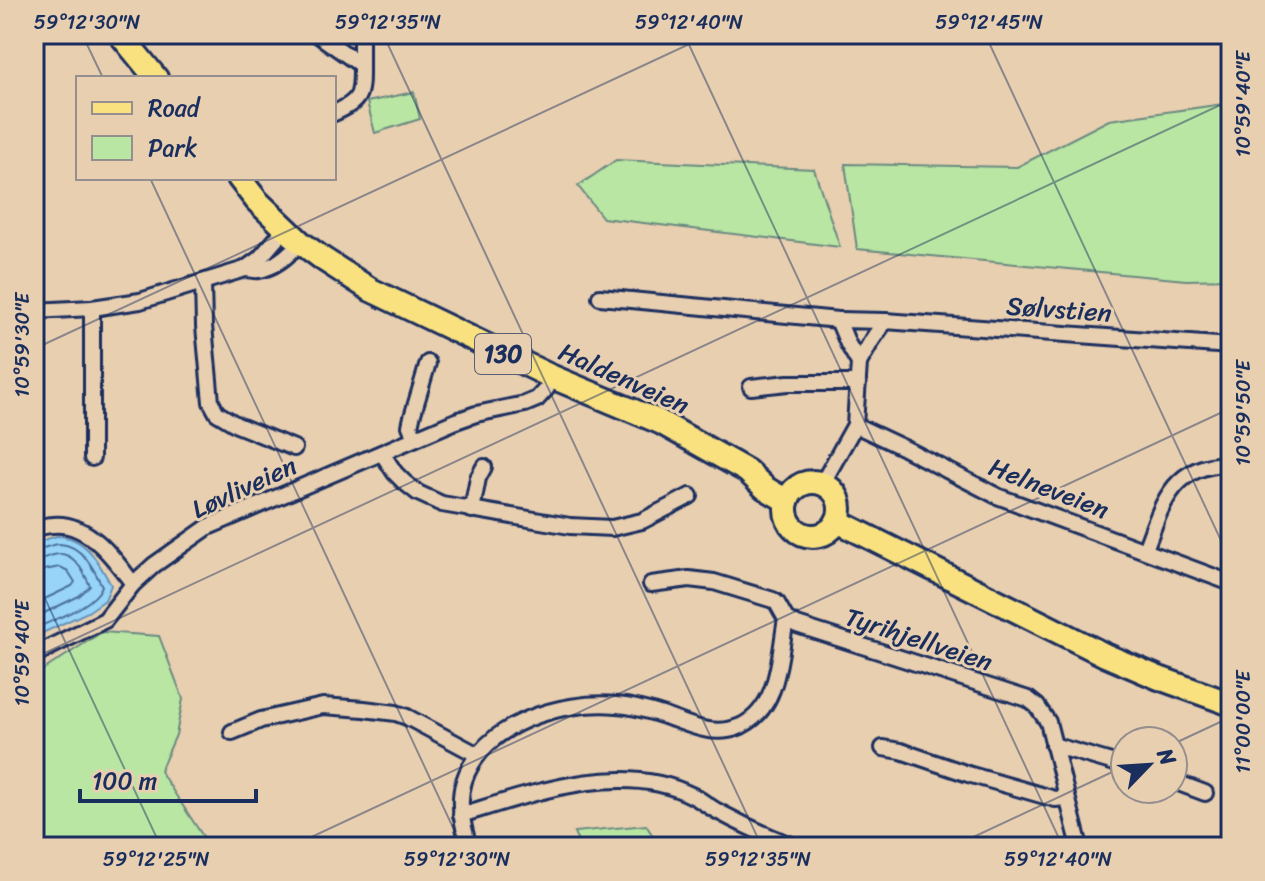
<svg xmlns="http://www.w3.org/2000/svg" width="1265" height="881" font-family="Sriracha,sans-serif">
<rect width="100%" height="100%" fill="#e8cfb0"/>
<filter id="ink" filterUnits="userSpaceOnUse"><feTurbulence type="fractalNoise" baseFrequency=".0125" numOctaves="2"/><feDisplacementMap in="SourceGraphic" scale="16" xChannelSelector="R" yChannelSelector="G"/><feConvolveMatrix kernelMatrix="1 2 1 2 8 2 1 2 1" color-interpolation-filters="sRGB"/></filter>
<g filter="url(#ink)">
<g fill="#bae6a3" stroke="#6a8a80" stroke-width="2">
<polygon points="414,92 420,119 375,133 367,102"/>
<polygon points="1231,103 1231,279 1186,280 857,249 845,164 1017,167 1109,120"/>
<polygon points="616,160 814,169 840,247 603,218 578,186"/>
<polygon points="102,632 159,636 183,699 176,735 160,771 210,847 34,847 34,676"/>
<polygon points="646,825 660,847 580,847 574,832"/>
<polygon points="311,841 311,847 217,847"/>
</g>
<path fill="#97d4f8" stroke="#6592ba" stroke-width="2" d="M57,536C86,537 98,561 111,585L105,600L88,612L34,637V543Z"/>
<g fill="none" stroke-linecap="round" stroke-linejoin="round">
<g stroke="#4d719c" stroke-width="2">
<path d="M34,550C43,549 52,544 60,544C82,545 94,569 102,586C95,606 53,620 34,629"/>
<path d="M34,560C43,560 51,554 60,554C75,554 85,574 90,586L79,596L34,618"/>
<polyline points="34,572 60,567 68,571 75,582 72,586 34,604"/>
</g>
<polyline stroke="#6592ba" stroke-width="4" points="73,644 82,639"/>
<defs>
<g id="minor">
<path d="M317,34L361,65C361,94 362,101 334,113"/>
<polyline points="361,65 361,34"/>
<path d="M245,269C250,269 255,271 259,270C276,267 290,254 300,242"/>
<polyline points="203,282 204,326 211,402 217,413 237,425 294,448"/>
<polyline points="600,297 838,320"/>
<polyline points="92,308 92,458"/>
<polyline points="34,311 92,308 140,301 245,269 259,259 285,229"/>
<polyline points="885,321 1231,346"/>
<polyline points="751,387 788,383 858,383"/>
<polyline points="855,425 904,448 997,496 1231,583"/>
<polyline points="415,438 410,426 412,417 428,363"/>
<polyline points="382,453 395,473 404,482 418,493 442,504 570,526 612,528 642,521 690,496"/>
<polyline points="822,484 855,425 859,363 872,340 885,321 838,320 848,344 859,363"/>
<polyline points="472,510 478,478 484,467"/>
<path d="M34,529C40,527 47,525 53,525C88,522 114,558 133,584"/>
<path d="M1145,550C1162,504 1173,463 1231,464"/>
<polyline points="651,584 689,579 714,582 773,600 777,603 786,619 797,625 1028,699 1037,706 1048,722 1080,847"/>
<polyline points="34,655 105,620 133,584 154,565 208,527 456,421 476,414 525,404 537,399 547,388 550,376"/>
<polyline points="232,732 261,720 323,706 364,709 396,713 407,717 478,755"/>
<polyline points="1053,745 1125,766"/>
<polyline points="883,748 901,751 968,774 1055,799 1066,798"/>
<polyline points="1173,781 1205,793"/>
<path d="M461,815C530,794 622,760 691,795C700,799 708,806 717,811C743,825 769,837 796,847"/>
<path d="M469,847C463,826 457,803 464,781C483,723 562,700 617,705C633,706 650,711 665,716C690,725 714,738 741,726C780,707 779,656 786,619"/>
</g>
<g id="primary">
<polyline points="120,34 156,78"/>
<polyline points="239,178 257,201 300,242 323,259 371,290 550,376 660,422 747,471 765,488 787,501"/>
<circle cx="813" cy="509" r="27"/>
<polyline points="837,521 1105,655 1159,678 1231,704"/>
</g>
</defs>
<use href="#minor" stroke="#1b2f5e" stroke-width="20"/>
<use href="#primary" stroke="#1b2f5e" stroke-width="28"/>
<use href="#minor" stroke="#e8cfb0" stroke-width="14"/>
<use href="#primary" stroke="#fae180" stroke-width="22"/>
</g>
</g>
<path fill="none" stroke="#1b2f5e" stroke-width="2" stroke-opacity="0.45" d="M82,34L103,78M383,34L762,847M684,34L1063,847M985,34L1231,562M34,41L49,34M150,178L462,847M34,349L711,34M34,575L161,847M34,658L1231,100M1173,744L1231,717M290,847L1231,408M952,847L1125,766"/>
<g text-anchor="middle" stroke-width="6" stroke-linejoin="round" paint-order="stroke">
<rect fill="#e8cfb0" stroke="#585f77" stroke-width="2" x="475" y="334" width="56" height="40" rx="6"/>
<g font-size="24" font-weight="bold" fill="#1b2f5e">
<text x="503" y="362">130</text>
</g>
<g font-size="26" fill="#1b2f5e" stroke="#e8cfb0">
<text transform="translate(1059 309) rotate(4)" y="9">Sølvstien</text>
<text transform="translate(624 378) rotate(24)" y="9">Haldenveien</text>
<text transform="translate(244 487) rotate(-25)" y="9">Løvliveien</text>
<text transform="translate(1049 488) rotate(21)" y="9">Helneveien</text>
<text transform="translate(919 639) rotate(18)" y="9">Tyrihjellveien</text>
</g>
</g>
<rect width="1265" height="881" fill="none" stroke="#e8cfb0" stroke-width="88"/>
<rect x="76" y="76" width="260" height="104" fill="#e8cfb0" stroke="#968f8f" stroke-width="2"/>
<rect x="92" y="102" width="40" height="12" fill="#fae180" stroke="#968f8f" stroke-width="2"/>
<text x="148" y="116" font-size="24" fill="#1b2f5e">Road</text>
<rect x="92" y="136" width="40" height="24" fill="#bae6a3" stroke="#968f8f" stroke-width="2"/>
<text x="148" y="156" font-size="24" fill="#1b2f5e">Park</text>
<g transform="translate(1149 765) rotate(65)"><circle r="38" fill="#e8cfb0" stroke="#968f8f" stroke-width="2"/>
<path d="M0-6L14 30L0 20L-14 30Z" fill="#1b2f5e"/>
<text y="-12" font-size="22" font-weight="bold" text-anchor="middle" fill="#1b2f5e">N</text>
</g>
<path d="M80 789v12h176v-12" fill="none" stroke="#1b2f5e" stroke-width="4"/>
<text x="92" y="789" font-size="24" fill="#1b2f5e" stroke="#e8cfb0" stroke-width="6" paint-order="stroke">100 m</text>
<rect x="44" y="44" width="1177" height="793" fill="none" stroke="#1b2f5e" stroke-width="3"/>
<g font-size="20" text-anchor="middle" fill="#1b2f5e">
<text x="87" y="29">59°12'30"N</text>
<text x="388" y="29">59°12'35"N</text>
<text x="689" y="29">59°12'40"N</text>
<text x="989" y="29">59°12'45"N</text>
<text transform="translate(1243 104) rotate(-90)" y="7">10°59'40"E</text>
<text transform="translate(22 345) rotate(-90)" y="7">10°59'30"E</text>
<text transform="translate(1243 413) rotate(-90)" y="7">10°59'50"E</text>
<text transform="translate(22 653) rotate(-90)" y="7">10°59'40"E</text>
<text transform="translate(1243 722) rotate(-90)" y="7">11°00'00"E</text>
<text x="156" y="866">59°12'25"N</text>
<text x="457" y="866">59°12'30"N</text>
<text x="758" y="866">59°12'35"N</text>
<text x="1058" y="866">59°12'40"N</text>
</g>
</svg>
